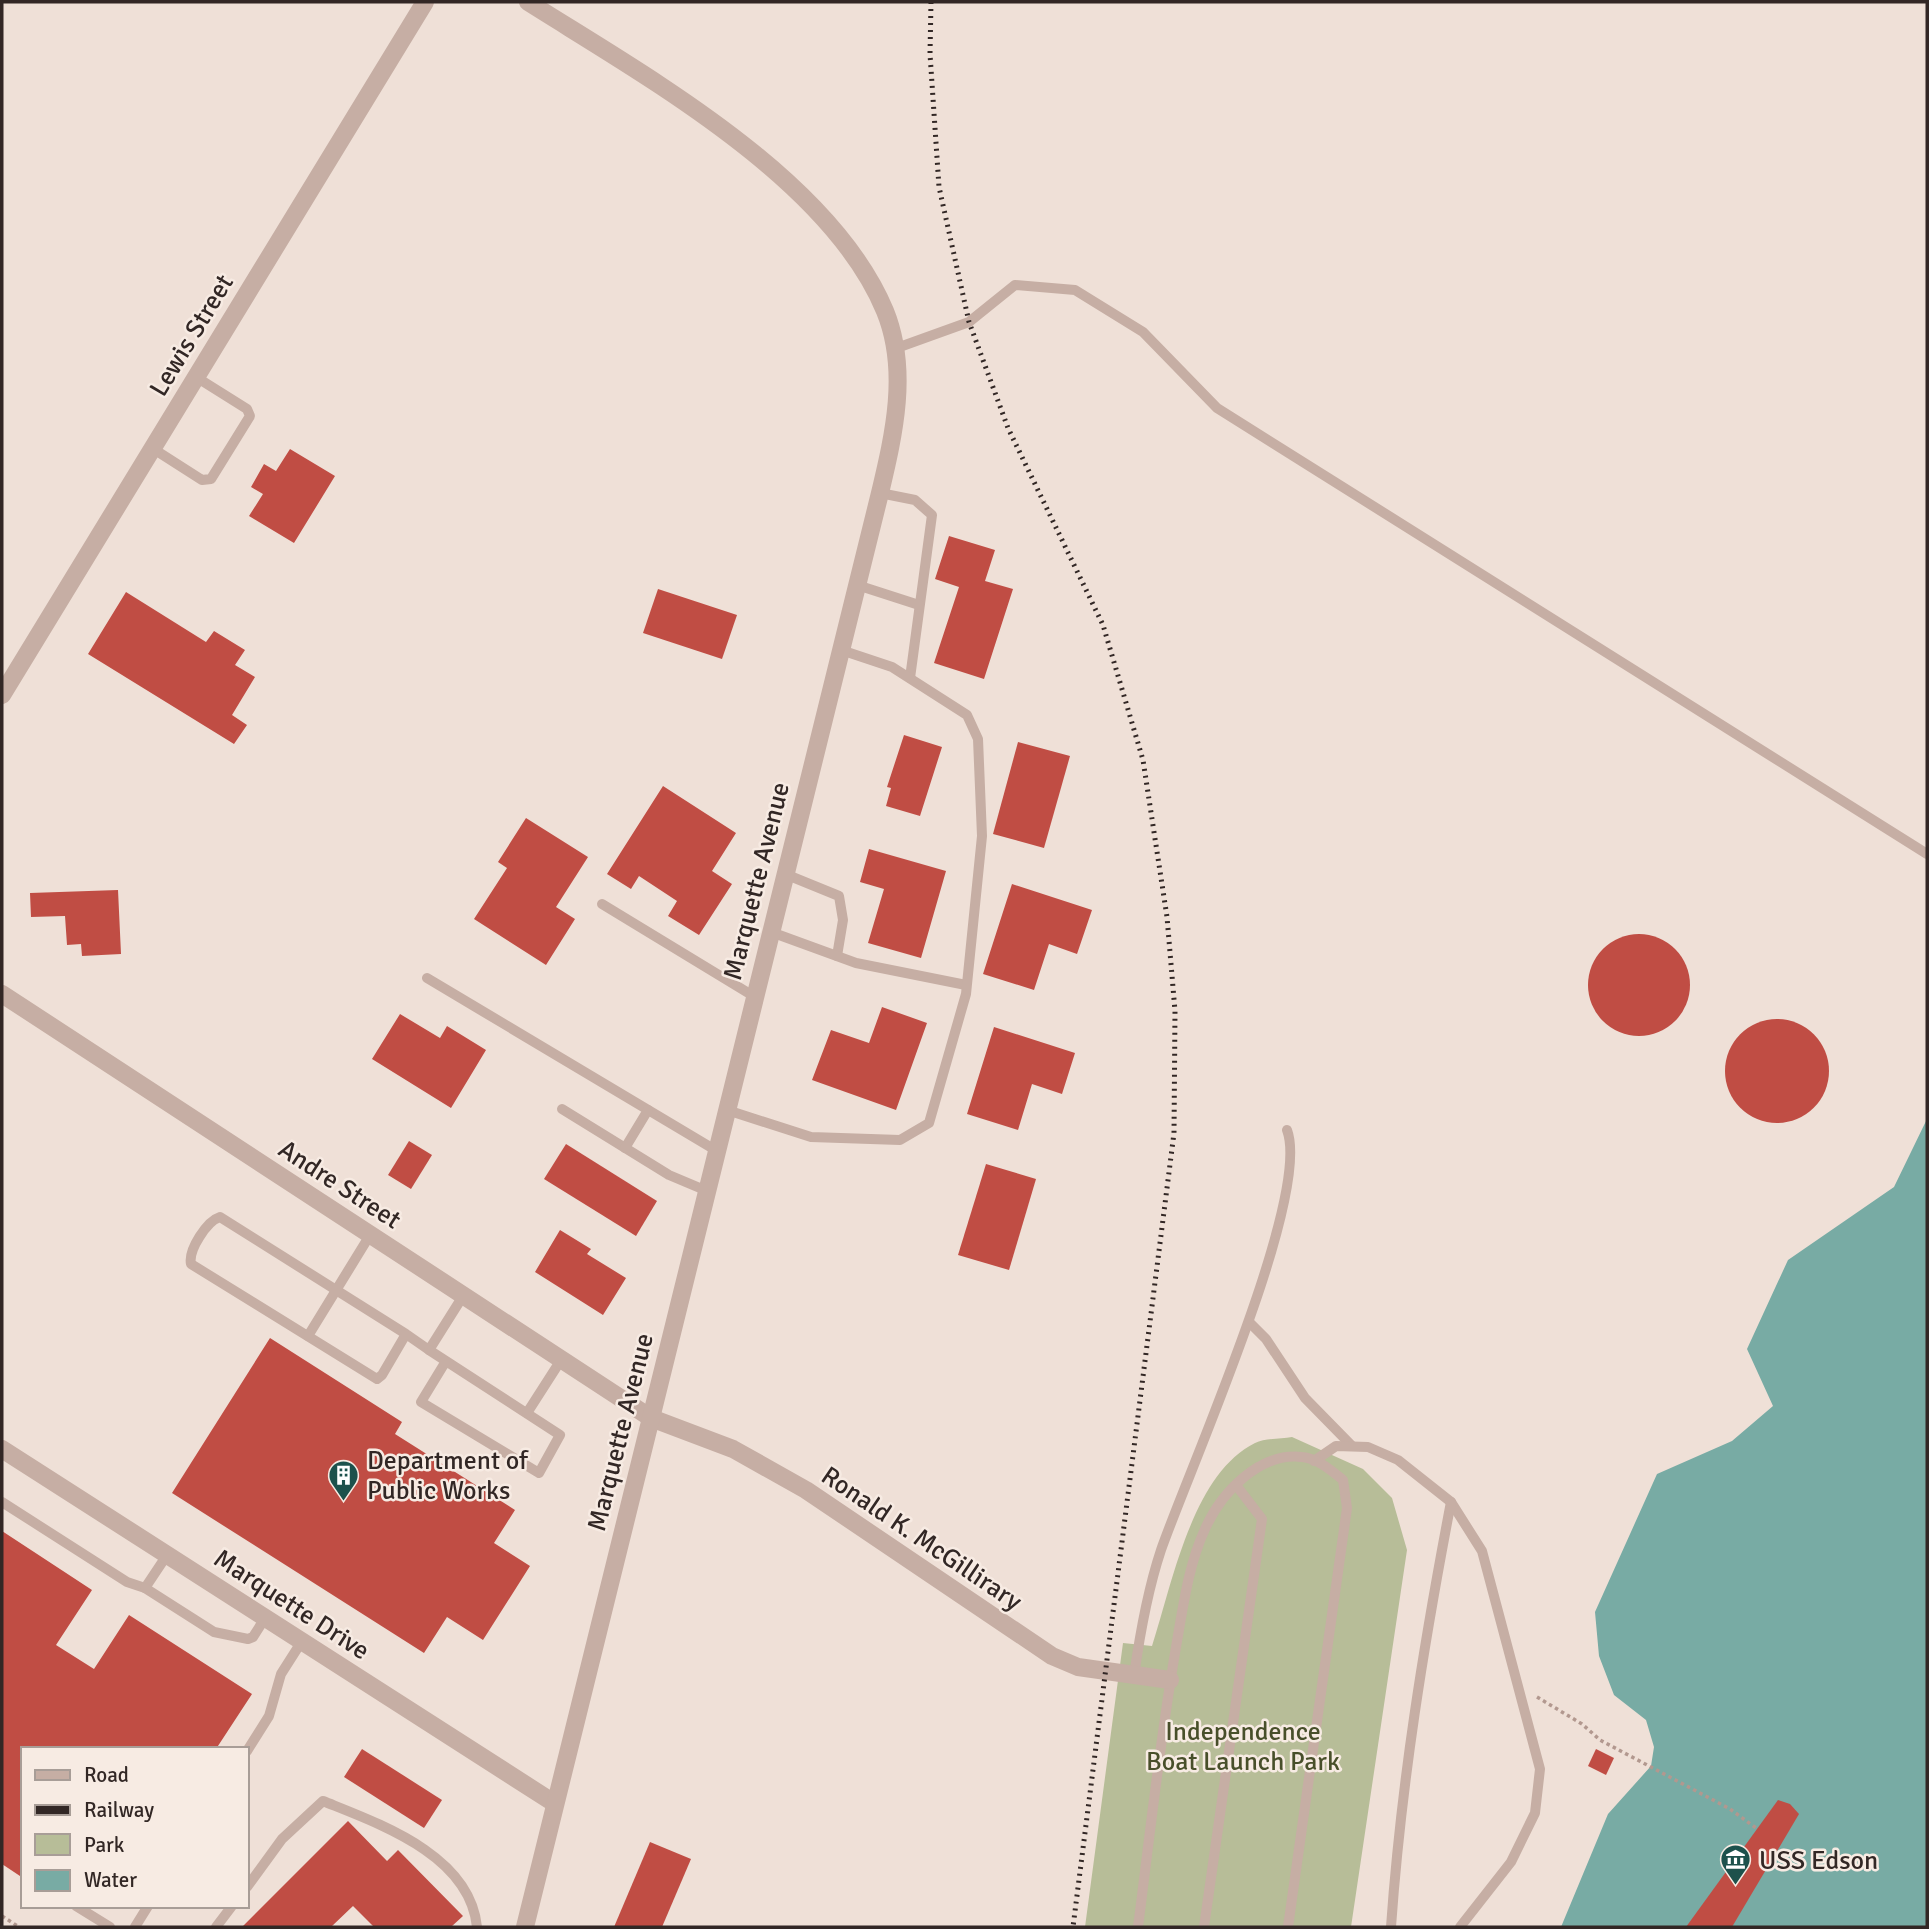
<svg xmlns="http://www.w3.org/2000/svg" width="1929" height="1929" font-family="Signika,sans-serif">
<rect width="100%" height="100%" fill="#efe0d7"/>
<path fill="#b7bd98" d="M1292,1437L1363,1469L1392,1498L1407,1550L1351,1927H1085L1123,1643L1152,1646C1172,1585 1192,1474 1255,1443C1265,1438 1281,1439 1292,1437Z"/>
<polygon fill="#78aba4" points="1927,1119 1927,1927 1561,1927 1608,1814 1651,1766 1654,1747 1646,1720 1614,1695 1599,1656 1595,1612 1657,1474 1732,1441 1773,1406 1747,1349 1788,1260 1894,1187"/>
<g fill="#c04d44">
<polygon points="290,449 335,476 294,543 249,516 263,494 251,487 264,464 276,471"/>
<polygon points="949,536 995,550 985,581 1013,589 984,679 934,663 959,587 935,579"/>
<polygon points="658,589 737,615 722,659 643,633"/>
<polygon points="126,592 206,642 214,631 245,650 235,665 255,677 232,715 247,725 234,744 88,654"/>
<polygon points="904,735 942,747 920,816 886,806 891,788 887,787"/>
<polygon points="1018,742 1070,756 1044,848 993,834"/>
<polygon points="663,786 736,833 712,871 732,884 699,935 668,916 677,901 639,876 631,889 607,874"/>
<polygon points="526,818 588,857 556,907 575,919 546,965 474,919 507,868 498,862"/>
<polygon points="869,849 946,871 921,958 868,943 884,889 860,882"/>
<polygon points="1012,884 1092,910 1077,954 1049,944 1034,990 983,974"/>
<polygon points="118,890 121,954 82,956 81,944 67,945 65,916 31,917 30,893"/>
<circle cx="1639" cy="985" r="51"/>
<polygon points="882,1007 927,1023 896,1110 812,1080 831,1030 869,1043"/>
<polygon points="400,1014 440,1038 447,1026 486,1050 451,1108 372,1059"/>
<circle cx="1777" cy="1071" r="52"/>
<polygon points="994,1027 1075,1053 1062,1094 1032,1084 1018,1130 967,1114"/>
<polygon points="409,1141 432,1155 411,1189 388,1175"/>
<polygon points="566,1144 657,1201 636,1236 544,1179"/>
<polygon points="986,1164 1036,1179 1009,1270 958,1255"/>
<polygon points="560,1230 591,1249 587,1254 626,1278 603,1315 535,1272"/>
<polygon points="270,1338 402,1422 395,1434 515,1510 494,1543 530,1566 483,1640 447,1617 424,1653 172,1493"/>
<polygon points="2,1531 92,1590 56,1645 94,1669 129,1615 252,1694 216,1749 23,1749 23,1878 2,1864"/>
<polygon points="362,1749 442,1800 424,1828 344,1777"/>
<polygon points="1596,1749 1614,1758 1606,1775 1588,1766"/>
<polygon points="1778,1800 1790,1804 1799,1814 1732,1927 1686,1927"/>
<polygon points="348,1821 387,1861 398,1850 463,1916 451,1927 374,1927 353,1906 331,1927 242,1927"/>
<polygon points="650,1842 691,1859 662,1927 614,1927"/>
</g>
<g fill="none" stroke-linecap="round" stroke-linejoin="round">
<g stroke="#b2988f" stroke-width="3.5" stroke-dasharray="3.5 3.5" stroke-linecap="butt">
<polyline points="1537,1697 1582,1724 1600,1740 1730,1809 1756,1828"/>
<polyline points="2,1916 19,1927"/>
</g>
<g stroke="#c6aea4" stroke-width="10">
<polyline points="894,349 969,322 1015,285 1075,290 1143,332 1217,408 1927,854"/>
<polyline points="152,448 202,480 211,479 250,416 247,409 196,377"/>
<polyline points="880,493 915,500 932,515 910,678"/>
<polyline points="857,585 919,605"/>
<polyline points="785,874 839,896 843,920 837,956"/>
<polyline points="602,904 755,997"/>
<polyline points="771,932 856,963 966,985"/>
<polyline points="427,978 717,1151"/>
<polyline points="562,1109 669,1175 707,1191"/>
<polyline points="727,1110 811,1137 900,1140 929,1123 966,994 982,836 978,739 967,715 892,667 841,650"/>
<polyline points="625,1148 648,1110"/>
<polyline points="1249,1322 1266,1339 1305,1398 1352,1446"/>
<path d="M406,1334L382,1375L377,1379L191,1264C188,1250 207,1221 220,1217L406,1334L429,1350L463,1296"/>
<polyline points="308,1336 370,1235"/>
<polyline points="429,1350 560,1435 539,1473 421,1402 446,1361"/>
<polyline points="527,1413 561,1360"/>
<polyline points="1314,1461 1336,1446 1368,1447 1398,1460 1451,1502 1482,1551 1540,1769 1535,1813 1511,1862 1460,1927"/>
<polyline points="2,1502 127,1582 145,1588 167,1555"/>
<polyline points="145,1588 214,1632 248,1639 253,1637 265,1618"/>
<path d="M1134,1676C1140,1633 1147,1592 1161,1550C1188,1472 1312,1196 1287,1130"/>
<polyline points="247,1751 269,1716 281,1674 302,1641"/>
<path d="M247,1887L282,1839L323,1801C380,1824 470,1855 477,1927"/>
<polyline points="76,1906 110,1927"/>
<polyline points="135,1927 148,1906"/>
<polyline points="216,1927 232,1906"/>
<path d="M1138,1927C1150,1834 1160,1740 1176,1647C1183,1608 1188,1566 1205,1529C1221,1493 1259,1452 1302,1457C1317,1458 1332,1471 1343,1480L1347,1508L1288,1927"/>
<polyline points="1204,1927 1262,1519 1236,1485"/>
<path d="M1391,1927C1401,1784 1424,1643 1451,1502"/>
</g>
<g stroke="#c6aea4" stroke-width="18">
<polyline points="2,695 425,2"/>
<polyline points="2,994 651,1418 733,1449 806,1490 1052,1656 1078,1667 1170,1680"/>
<polyline points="2,1449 554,1803"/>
<path d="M525,1927L880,493C894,434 909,370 885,311C830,178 645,76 528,2"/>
</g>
<polyline stroke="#322725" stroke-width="5" stroke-dasharray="2 5" stroke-linecap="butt" points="931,2 930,54 939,187 969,322 1008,428 1103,625 1143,760 1167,917 1175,1011 1174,1133 1073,1927"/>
</g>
<defs>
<symbol id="building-pin" viewBox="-11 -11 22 30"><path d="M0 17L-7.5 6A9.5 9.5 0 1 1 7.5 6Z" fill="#1d514c" stroke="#f7ebe3"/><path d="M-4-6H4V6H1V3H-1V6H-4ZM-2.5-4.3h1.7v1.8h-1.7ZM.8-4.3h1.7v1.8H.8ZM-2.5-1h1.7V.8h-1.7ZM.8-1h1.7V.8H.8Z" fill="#fff"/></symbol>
<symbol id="museum-pin" viewBox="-11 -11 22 30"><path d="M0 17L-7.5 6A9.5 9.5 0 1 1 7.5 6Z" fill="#1d514c" stroke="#f7ebe3"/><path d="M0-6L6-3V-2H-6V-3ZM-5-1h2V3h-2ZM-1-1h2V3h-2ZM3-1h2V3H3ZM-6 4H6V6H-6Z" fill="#fff"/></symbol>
</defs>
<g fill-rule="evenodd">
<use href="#building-pin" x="326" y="1458" width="35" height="47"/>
<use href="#museum-pin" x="1718" y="1842" width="35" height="47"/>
</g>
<g text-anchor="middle" stroke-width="5" stroke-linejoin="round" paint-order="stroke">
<g font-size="26" fill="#322725" stroke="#f7ebe3">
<text transform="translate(191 335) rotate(-59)" y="9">Lewis Street</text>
<text transform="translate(756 881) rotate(-76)" y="9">Marquette Avenue</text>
<text transform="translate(340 1184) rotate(33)" y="9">Andre Street</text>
<text transform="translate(620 1432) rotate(-76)" y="9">Marquette Avenue</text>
<text transform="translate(922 1538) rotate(34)" y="9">Ronald K. McGillirary</text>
<text transform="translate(292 1604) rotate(33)" y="9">Marquette Drive</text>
</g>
<g font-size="26" fill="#322725" stroke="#f7ebe3" text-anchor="start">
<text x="367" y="1469">Department of<tspan x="367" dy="30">Public Works</tspan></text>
<text x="1759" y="1869">USS Edson</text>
</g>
<g font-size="26" fill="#484f2a" stroke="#f7ebe3">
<text x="1243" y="1740">Independence<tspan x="1243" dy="30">Boat Launch Park</tspan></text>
</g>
</g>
<rect width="1929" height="1929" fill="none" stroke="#322725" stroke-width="7"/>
<rect x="21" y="1747" width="228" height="161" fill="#f7ebe3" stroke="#a89d97" stroke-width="2"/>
<rect x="35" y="1770" width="35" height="10" fill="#c6aea4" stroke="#a89d97" stroke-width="2"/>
<text x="84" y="1782" font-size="21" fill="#322725">Road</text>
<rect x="35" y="1805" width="35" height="10" fill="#322725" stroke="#a89d97" stroke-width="2"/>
<text x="84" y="1817" font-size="21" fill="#322725">Railway</text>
<rect x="35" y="1834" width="35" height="21" fill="#b7bd98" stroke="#a89d97" stroke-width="2"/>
<text x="84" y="1852" font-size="21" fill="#322725">Park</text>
<rect x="35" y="1870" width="35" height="21" fill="#78aba4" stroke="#a89d97" stroke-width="2"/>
<text x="84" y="1887" font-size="21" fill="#322725">Water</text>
</svg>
